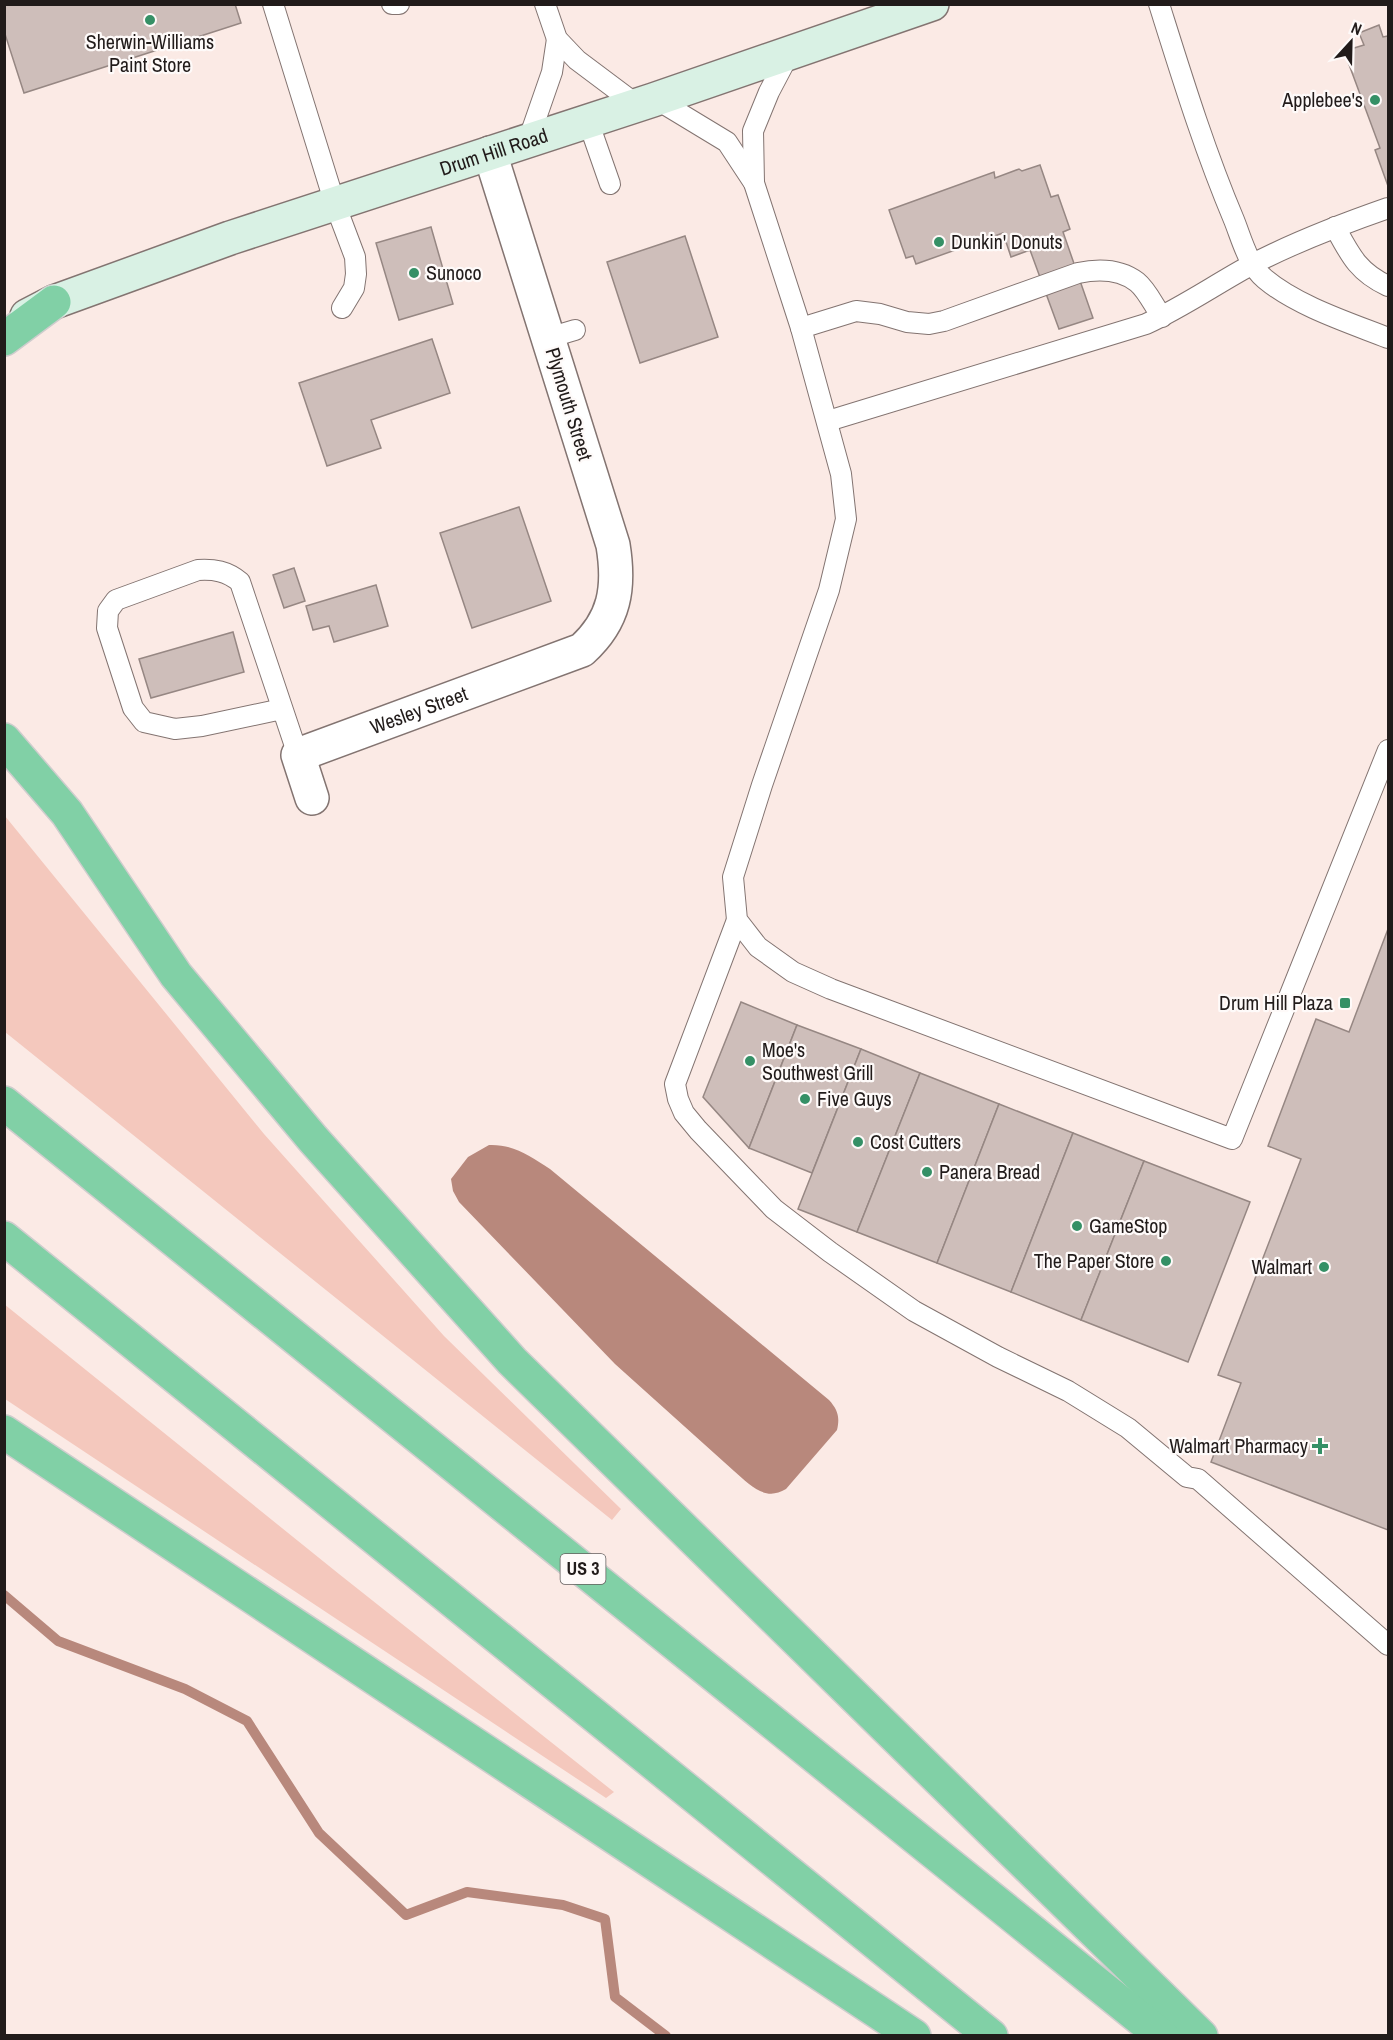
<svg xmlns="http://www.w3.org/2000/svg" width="1393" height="2040" font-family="'Archivo Narrow',sans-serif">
<rect width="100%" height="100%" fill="#fbeae5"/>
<g fill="#f4c8bd">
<polygon points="5,816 264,1134 444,1336 621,1509 612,1520 5,1032"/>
<polygon points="4,1304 339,1574 614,1792 606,1798 5,1399"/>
</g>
<path fill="#b8887c" d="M489,1145C513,1144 530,1156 550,1169L829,1400C838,1410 840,1417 837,1430L786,1489C765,1502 750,1485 734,1471L615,1364L459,1202L453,1191L451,1179L468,1157Z"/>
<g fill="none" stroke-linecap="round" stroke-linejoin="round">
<polyline stroke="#b8887c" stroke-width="10" points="4,1595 58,1641 185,1689 247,1721 319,1833 406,1915 467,1892 563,1905 605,1919 615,1997 666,2036"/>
</g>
<g fill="#cebeba" stroke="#968783" stroke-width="1.5">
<polygon points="4,4 235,4 241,23 24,93 4,31"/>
<polygon points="1379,25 1383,37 1388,36 1388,186 1375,150 1380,148 1344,51 1364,45 1359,33"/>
<polygon points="1040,165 1051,197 1058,195 1070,229 1063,232 1093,318 1059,329 1030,250 1011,257 1003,233 916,264 913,256 906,258 889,210 994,172 995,178 1019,169 1022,171"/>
<polygon points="431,227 453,304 399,320 376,243"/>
<polygon points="685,236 718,337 640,363 607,262"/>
<polygon points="432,339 450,393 371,420 381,448 327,466 299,383"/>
<polygon points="519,507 551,601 472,628 440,533"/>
<polygon points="294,568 305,601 284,608 273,575"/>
<polygon points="376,585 388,626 334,642 329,626 313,630 306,606"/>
<polygon points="233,632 244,672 151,698 139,659"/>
<polygon points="1388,929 1388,1530 1211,1462 1241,1383 1218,1375 1301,1159 1268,1146 1316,1019 1349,1032"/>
<polygon points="741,1002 797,1025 749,1148 703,1097"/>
<polygon points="797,1025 861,1049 812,1173 749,1148"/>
<polygon points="861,1049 920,1073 857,1232 798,1209"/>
<polygon points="920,1073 999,1104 937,1263 857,1232"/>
<polygon points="999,1104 1073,1133 1011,1292 937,1263"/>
<polygon points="1073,1133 1144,1161 1081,1320 1011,1292"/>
<polygon points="1144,1161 1250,1202 1188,1362 1081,1320"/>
</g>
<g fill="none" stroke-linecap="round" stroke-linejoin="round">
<defs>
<g id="lane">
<polyline points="273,4 335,204 355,257 356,274 354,288 342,308"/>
<polyline points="392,4 399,4"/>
<polyline points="545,4 557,39 577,60 637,105"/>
<path d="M1159,4C1182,77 1204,149 1234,220C1242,240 1248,265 1265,279C1297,306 1350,323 1388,338"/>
<polyline points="656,99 727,142 754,183 801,328 841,474 846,519 829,590 762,785 733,877 737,920 758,947 793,972 831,989 1232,1139 1388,750"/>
<polyline points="588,121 610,184"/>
<polyline points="528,141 552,72 557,39"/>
<polyline points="754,183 753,131 769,92 789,54"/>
<path d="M1335,227C1350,255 1358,272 1388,286"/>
<path d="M801,328L856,311L880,314L907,322L929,324L944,321L1078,273C1097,269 1120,269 1137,282C1147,290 1154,306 1162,317"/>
<polyline points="548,338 575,330"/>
<path d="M828,421L1146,324C1183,307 1216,284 1251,265C1295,242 1342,224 1388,208"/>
<path d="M282,709L202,726L175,729L144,722L133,708L107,628L108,611L116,600L198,570C214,569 227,571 240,582L298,755"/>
<polyline points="737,920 675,1084 678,1099 684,1113 698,1130 774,1209 830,1252 914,1311 998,1357 1068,1391 1128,1428 1187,1477 1198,1479 1388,1645"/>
</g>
<g id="street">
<path id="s1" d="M312,798L298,755L582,650C615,620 620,588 613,545L490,153"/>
</g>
<g id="secondary">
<path id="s2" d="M27,316L54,302L230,238L653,100L932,4"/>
</g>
<g id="highway">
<polyline points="4,339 54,302"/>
<polyline points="4,740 67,813 176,975 313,1139 512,1361 1201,2036"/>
<polyline points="4,1103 1162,2036"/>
<polyline points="4,1238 991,2036"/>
<polyline points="4,1432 914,2036"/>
</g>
</defs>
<use href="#lane" stroke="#837471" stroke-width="22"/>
<use href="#street" stroke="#837471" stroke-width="36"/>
<use href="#secondary" stroke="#837471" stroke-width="36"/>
<use href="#highway" stroke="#cecdcd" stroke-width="36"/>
<use href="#lane" stroke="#fff" stroke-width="20"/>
<use href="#street" stroke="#fff" stroke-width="33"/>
<use href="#secondary" stroke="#d9f1e4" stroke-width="33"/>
<use href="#highway" stroke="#81d0a6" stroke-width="33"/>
</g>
<g fill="#359066" stroke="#fefaf9" stroke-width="2">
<circle cx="150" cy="20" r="6"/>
<circle cx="1375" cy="100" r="6"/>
<circle cx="939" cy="242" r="6"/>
<circle cx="414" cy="273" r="6"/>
<rect x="1339" y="997" width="12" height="12" rx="3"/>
<circle cx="750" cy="1061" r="6"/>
<circle cx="805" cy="1099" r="6"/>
<circle cx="858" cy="1142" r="6"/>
<circle cx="927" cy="1172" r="6"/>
<circle cx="1077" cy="1226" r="6"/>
<circle cx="1166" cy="1261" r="6"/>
<circle cx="1324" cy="1267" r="6"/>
<path d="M1317 1437h6v6h6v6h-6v6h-6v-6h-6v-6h6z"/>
</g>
<g text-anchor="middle" stroke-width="4.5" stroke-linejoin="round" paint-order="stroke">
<rect fill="#fefaf9" stroke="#635e5d" stroke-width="1.5" x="560.5" y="1554" width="45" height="30" rx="4.5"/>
<g font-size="18" font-weight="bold" fill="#211b1a">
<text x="583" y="1575">US 3</text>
</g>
<g font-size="20" fill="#211b1a" stroke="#fefaf9" text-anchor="start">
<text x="150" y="49" text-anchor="middle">Sherwin-Williams<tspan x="150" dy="23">Paint Store</tspan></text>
<text x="1363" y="107" text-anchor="end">Applebee's</text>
<text x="951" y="249">Dunkin' Donuts</text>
<text x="426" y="280">Sunoco</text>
<text x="1333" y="1010" text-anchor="end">Drum Hill Plaza</text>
<text x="762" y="1057">Moe's<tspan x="762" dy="23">Southwest Grill</tspan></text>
<text x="817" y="1106">Five Guys</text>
<text x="870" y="1149">Cost Cutters</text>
<text x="939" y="1179">Panera Bread</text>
<text x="1089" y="1233">GameStop</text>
<text x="1154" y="1268" text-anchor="end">The Paper Store</text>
<text x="1312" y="1274" text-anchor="end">Walmart</text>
<text x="1308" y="1453" text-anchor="end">Walmart Pharmacy</text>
</g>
<g font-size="20" fill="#211b1a" stroke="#fefaf9">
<text dy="7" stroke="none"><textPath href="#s2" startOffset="495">Drum Hill Road</textPath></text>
<text transform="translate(569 404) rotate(73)" y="7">Plymouth Street</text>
<text dy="7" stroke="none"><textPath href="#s1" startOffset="174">Wesley Street</textPath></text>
</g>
</g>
<rect width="1393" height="2040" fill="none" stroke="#211b1a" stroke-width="12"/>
<g transform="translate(1351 42) rotate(22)" stroke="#fefaf9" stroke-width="4.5" paint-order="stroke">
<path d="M0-4.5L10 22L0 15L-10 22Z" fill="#211b1a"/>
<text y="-9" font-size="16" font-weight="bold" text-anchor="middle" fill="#211b1a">N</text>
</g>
</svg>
